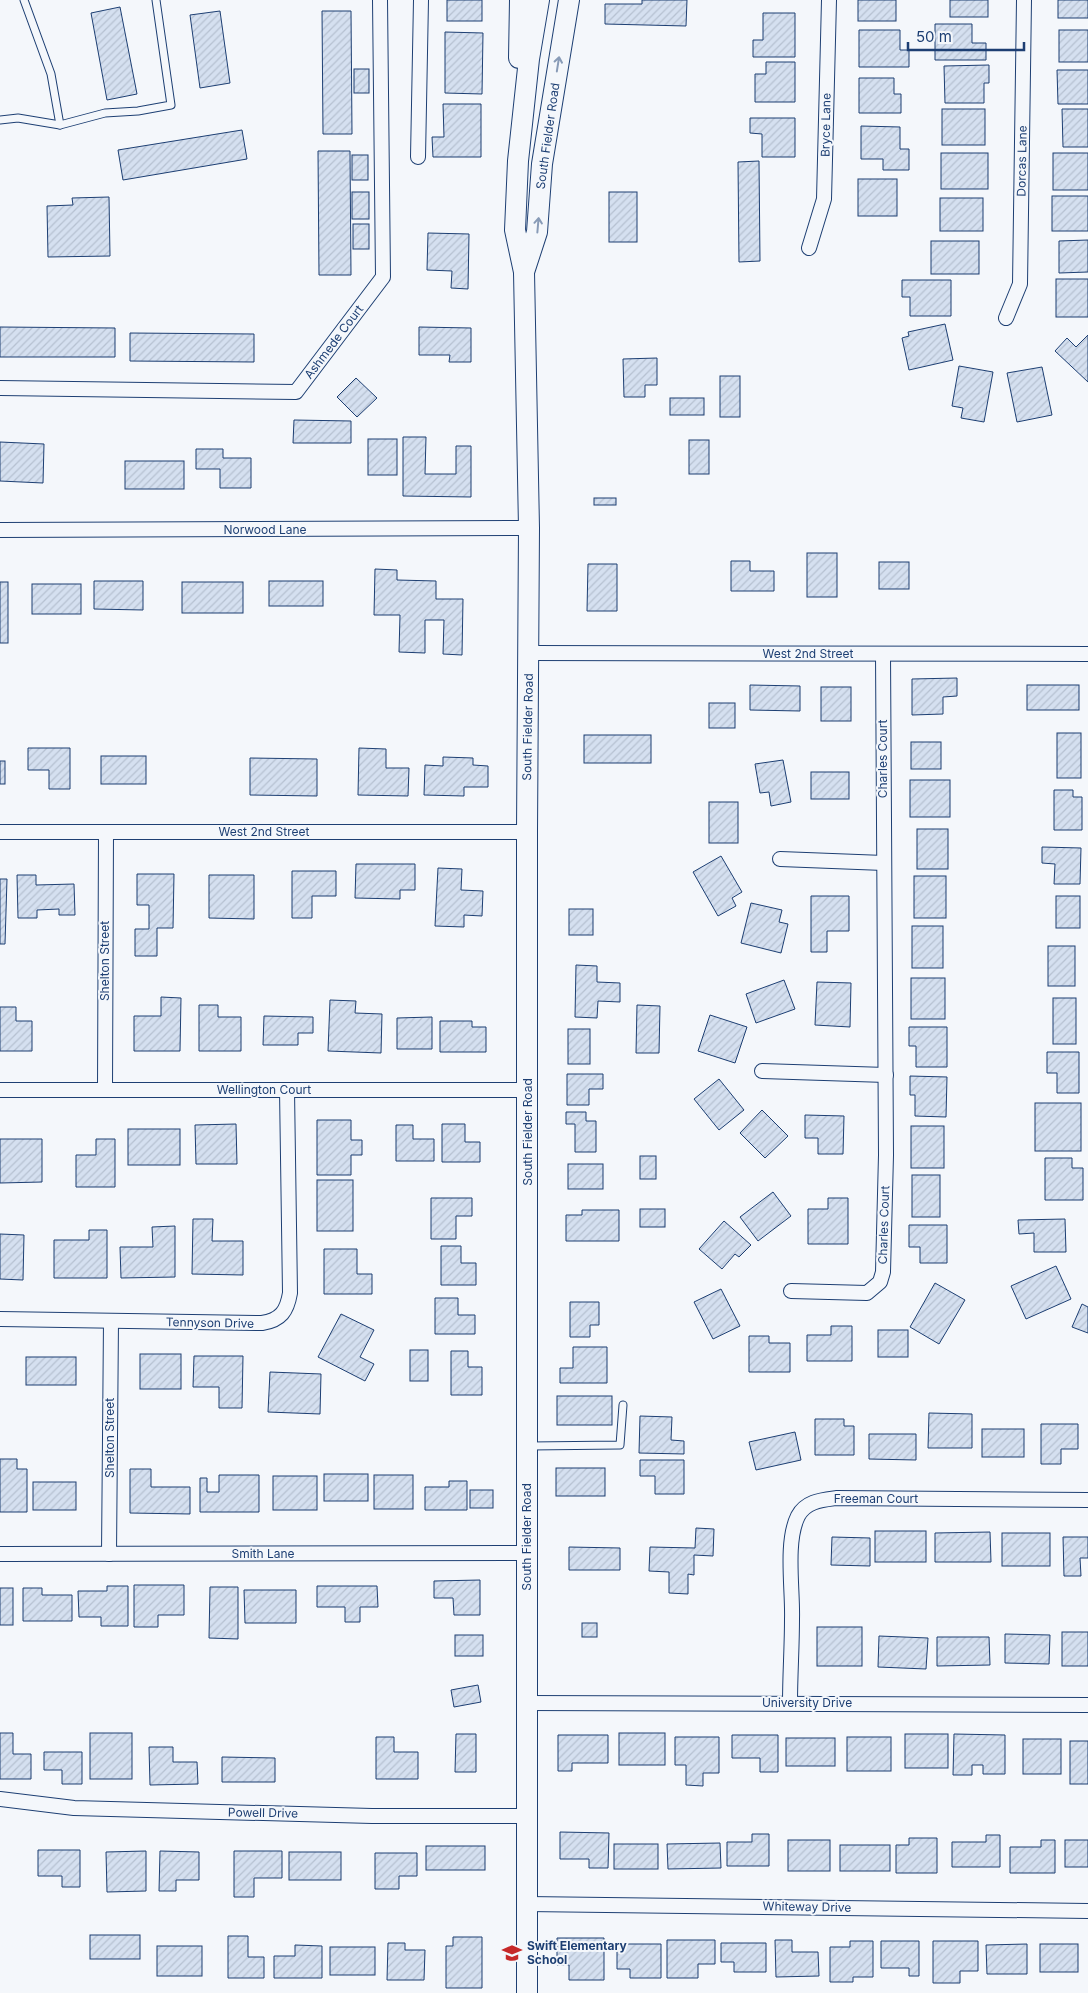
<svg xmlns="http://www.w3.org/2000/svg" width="1088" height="1993" font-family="Inter,sans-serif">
<defs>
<pattern id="building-hatch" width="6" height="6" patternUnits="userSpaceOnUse" patternTransform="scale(1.25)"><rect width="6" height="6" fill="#d5e0f0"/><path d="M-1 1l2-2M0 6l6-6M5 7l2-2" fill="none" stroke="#b6c1d1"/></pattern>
</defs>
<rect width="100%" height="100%" fill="#f4f7fb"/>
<g fill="url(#building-hatch)" stroke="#1d3f73">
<rect x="447" y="0" width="35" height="21"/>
<polygon points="642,0 687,0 686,26 605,24 605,4 642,4"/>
<rect x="858" y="0" width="38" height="21"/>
<rect x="950" y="0" width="38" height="17"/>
<rect x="1058" y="0" width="30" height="18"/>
<polygon points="120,7 137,94 107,100 91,13"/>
<polygon points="220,11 230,83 200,88 190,15"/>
<polygon points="322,11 351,11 352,134 323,134"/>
<polygon points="763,13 795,13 795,57 753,57 753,40 763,40"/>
<polygon points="935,24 972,24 972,43 986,43 986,60 935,60"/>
<polygon points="859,30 900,30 900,50 909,50 909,67 859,67"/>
<rect x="1059" y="30" width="29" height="32"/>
<polygon points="445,32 483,33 482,94 445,93"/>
<polygon points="766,62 795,62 795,102 755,102 755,74 766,74"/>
<polygon points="989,65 989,83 984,83 984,103 945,103 944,66"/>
<rect x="354" y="69" width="15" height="24"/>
<polygon points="1057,70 1088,70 1088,104 1058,104"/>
<polygon points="859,78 894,78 894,94 901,94 901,113 859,113"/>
<polygon points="443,104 481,104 481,157 433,157 432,137 444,137"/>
<rect x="942" y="109" width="43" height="36"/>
<polygon points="1062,109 1088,109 1088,147 1063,147"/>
<polygon points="750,118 795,118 795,157 762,157 762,134 750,133"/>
<polygon points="861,126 900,127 900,149 909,149 909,170 883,170 883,159 861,159"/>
<polygon points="242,130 247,159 123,180 118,150"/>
<polygon points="318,151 350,151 351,275 319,275"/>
<rect x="941" y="153" width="47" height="36"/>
<rect x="1053" y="153" width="35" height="37"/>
<rect x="352" y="155" width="16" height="25"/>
<polygon points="759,161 760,261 739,262 738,162"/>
<rect x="858" y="179" width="39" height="37"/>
<rect x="352" y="192" width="17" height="27"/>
<rect x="609" y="192" width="28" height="50"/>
<rect x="1052" y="196" width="36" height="35"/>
<polygon points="109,197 110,256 48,257 47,206 73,205 72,198"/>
<rect x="940" y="198" width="43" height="33"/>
<rect x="353" y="224" width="16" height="25"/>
<polygon points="428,233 469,234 468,289 451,288 452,271 427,270"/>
<polygon points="1088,240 1088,272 1059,273 1059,241"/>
<rect x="931" y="241" width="48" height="33"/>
<rect x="1056" y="279" width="32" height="38"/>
<polygon points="902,280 951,280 951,316 910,316 910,297 902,297"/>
<polygon points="945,324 953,360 909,370 902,338 909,336 908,332"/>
<polygon points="0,327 115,328 115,357 0,357"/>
<polygon points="419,327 471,328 471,362 449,362 450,355 419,355"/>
<polygon points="130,333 254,334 254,362 130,361"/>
<polygon points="1088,335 1088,382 1055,351 1067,338 1076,347"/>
<polygon points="657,358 657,385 645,385 645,397 624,397 623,359"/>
<polygon points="959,366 993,372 984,422 961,418 963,408 952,406"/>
<polygon points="1042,367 1052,415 1017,422 1007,373"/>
<rect x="720" y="376" width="20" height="41"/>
<polygon points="356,378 377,398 357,417 337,397"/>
<rect x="670" y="398" width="34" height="17"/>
<polygon points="294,420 351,421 351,443 293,443"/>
<polygon points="403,437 426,437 425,474 456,474 456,446 471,446 471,497 403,496"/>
<rect x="368" y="439" width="29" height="36"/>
<rect x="689" y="440" width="20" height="34"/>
<polygon points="0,442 44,444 43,483 0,481"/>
<polygon points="196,449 223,449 223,458 251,458 251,488 220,488 220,469 196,469"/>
<rect x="125" y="461" width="59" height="28"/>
<rect x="594" y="498" width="22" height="7"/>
<rect x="807" y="553" width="30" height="44"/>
<polygon points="731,561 750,561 750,571 774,571 774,591 731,591"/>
<rect x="879" y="562" width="30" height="27"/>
<polygon points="588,564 617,564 617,611 587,611"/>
<polygon points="375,569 397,570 397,580 436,581 436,599 463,599 462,655 443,654 444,620 425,620 425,653 399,652 400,615 374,615"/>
<polygon points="94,581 143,581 143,610 94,609"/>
<rect x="269" y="581" width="54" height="25"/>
<rect x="0" y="582" width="8" height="61"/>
<rect x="182" y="582" width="61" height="31"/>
<rect x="32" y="584" width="49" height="30"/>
<polygon points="957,678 957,696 943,697 943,714 912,715 912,679"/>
<polygon points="750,685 800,686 800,711 750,710"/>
<rect x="1027" y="685" width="52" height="25"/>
<rect x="821" y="687" width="30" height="34"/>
<rect x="709" y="703" width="26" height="25"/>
<rect x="1057" y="733" width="24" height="45"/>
<rect x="584" y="735" width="67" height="28"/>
<rect x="911" y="742" width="30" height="27"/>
<polygon points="28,748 70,748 70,789 49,789 49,770 28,770"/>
<polygon points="359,748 386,749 386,768 409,768 408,796 358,795"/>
<rect x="101" y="756" width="45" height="28"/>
<polygon points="443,757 473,758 473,765 488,766 488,787 464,787 464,796 424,795 425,765 443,766"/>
<polygon points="250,758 317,759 317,796 250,795"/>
<polygon points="783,760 791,802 771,806 769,792 760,793 755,764"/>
<rect x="0" y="761" width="5" height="23"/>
<rect x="811" y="772" width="38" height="27"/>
<rect x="910" y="780" width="40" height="37"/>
<polygon points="1054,790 1073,790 1073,797 1082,797 1082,830 1054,830"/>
<rect x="709" y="802" width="29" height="41"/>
<rect x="917" y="829" width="31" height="40"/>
<polygon points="1042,847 1081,848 1080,884 1054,884 1055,864 1042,863"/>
<polygon points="721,856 742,892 732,898 736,906 718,916 693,872"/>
<polygon points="356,864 415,864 415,890 400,890 400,899 355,898"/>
<polygon points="438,868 462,869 461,890 483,891 482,916 464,915 464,927 435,926"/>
<polygon points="292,871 336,871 336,896 312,896 312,918 292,918"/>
<polygon points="137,874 174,874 173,928 157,928 157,956 135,956 135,929 149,929 149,905 137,905"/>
<polygon points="17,875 36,875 36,885 74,884 75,915 59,915 59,909 37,910 37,918 18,918"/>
<polygon points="209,875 254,875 254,919 209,918"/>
<rect x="914" y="876" width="32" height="42"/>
<polygon points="0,879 7,879 5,944 0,944"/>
<polygon points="811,896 849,896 849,931 827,931 827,952 811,952"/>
<rect x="1056" y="896" width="24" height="32"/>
<polygon points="751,903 782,910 779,922 788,924 781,953 741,943"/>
<rect x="569" y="909" width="24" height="26"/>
<rect x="912" y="926" width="31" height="42"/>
<rect x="1048" y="946" width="27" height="40"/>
<polygon points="576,965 597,966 597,982 620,983 620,1002 598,1001 597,1018 575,1017"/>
<rect x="911" y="978" width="34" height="41"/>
<polygon points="784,980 795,1009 756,1023 746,994"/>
<polygon points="817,982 851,983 850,1027 815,1025"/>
<polygon points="161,997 181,998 180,1051 134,1051 134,1016 161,1016"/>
<rect x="1053" y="998" width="23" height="46"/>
<polygon points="330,1000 356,1001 355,1013 382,1014 381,1053 328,1051"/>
<polygon points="199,1005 218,1005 218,1017 241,1017 241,1051 199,1051"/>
<polygon points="637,1005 660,1006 659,1053 636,1053"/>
<polygon points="0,1007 16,1007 16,1021 32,1021 32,1051 0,1051"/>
<polygon points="710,1015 747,1027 735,1063 698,1051"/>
<polygon points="264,1016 313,1017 313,1033 298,1033 298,1045 263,1045"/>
<polygon points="432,1017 432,1049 397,1049 397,1018"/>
<polygon points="440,1021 472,1021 472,1027 486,1027 486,1052 440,1052"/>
<polygon points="909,1027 947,1027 947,1067 916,1067 916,1046 909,1046"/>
<rect x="568" y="1029" width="22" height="35"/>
<polygon points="1047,1052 1079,1052 1079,1093 1057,1093 1057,1073 1047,1073"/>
<polygon points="567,1074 603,1074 603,1089 589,1089 589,1105 567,1105"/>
<polygon points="910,1076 947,1077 946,1117 915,1116 915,1095 910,1095"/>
<polygon points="719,1079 744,1110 719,1130 694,1099"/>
<rect x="1035" y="1103" width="46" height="48"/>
<polygon points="762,1110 788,1136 765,1158 740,1133"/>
<polygon points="566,1112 586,1112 586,1121 596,1121 596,1152 575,1152 575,1124 566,1124"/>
<polygon points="805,1115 844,1116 843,1154 818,1154 818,1138 805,1138"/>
<polygon points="317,1120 351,1120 351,1140 362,1140 362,1155 351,1155 351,1175 317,1175"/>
<polygon points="236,1124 237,1164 196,1164 195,1125"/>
<polygon points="442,1124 465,1124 465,1142 480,1142 480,1162 442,1162"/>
<polygon points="396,1125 413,1125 413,1139 434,1139 434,1161 396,1161"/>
<rect x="911" y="1126" width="33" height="42"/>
<rect x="128" y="1129" width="52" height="36"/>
<polygon points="0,1139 42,1139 42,1182 0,1183"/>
<polygon points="96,1139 115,1139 115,1187 76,1187 76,1155 96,1155"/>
<rect x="640" y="1156" width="16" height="23"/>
<polygon points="1045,1158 1072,1158 1072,1168 1083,1168 1083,1200 1045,1200"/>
<rect x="568" y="1164" width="35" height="25"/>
<rect x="912" y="1175" width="28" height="42"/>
<rect x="317" y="1180" width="36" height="51"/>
<polygon points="773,1192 791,1216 758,1241 740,1217"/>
<polygon points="431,1198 472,1198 472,1216 456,1216 456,1239 431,1239"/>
<polygon points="828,1198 848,1198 848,1244 808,1244 808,1209 828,1209"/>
<rect x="640" y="1209" width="25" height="18"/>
<polygon points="582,1210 619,1210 619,1241 566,1241 566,1215 582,1215"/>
<polygon points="193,1219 213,1219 212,1241 243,1241 243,1275 192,1274"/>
<polygon points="1065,1219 1066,1252 1034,1252 1034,1233 1019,1234 1018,1220"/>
<polygon points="724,1221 751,1245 739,1257 735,1254 722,1269 699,1249"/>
<polygon points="909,1225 947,1225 947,1263 920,1263 920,1247 909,1247"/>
<polygon points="175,1226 175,1277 121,1278 120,1247 153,1247 152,1227"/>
<polygon points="89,1230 107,1230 107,1278 54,1278 54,1240 89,1240"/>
<polygon points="0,1234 24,1235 23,1280 0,1279"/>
<polygon points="441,1246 461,1246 461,1263 476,1263 476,1285 441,1285"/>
<polygon points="324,1249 357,1249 357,1274 372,1274 372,1294 324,1294"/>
<polygon points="1056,1266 1071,1299 1026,1319 1011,1286"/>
<polygon points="935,1283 965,1300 939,1344 910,1327"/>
<polygon points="721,1289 740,1326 713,1339 694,1302"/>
<polygon points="435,1298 458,1298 458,1315 475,1315 475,1334 435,1334"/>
<polygon points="570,1302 599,1302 599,1325 590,1325 590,1337 570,1337"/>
<polygon points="1082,1304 1088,1307 1088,1333 1072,1327"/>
<polygon points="341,1314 374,1330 360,1357 374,1364 365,1381 318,1357"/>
<polygon points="831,1326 852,1326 852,1361 807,1361 807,1335 831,1335"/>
<rect x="878" y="1330" width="30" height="27"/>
<polygon points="749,1336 769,1336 769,1343 790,1343 790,1372 749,1372"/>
<polygon points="573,1347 607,1347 607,1383 560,1383 560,1368 573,1368"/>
<rect x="410" y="1350" width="18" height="31"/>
<polygon points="451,1351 468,1351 468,1367 482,1367 482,1395 451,1395"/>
<rect x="140" y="1354" width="41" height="35"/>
<polygon points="194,1356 243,1356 242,1408 219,1408 219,1387 193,1387"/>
<rect x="26" y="1357" width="50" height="28"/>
<polygon points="270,1372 321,1374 320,1414 268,1412"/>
<rect x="557" y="1396" width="55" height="29"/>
<polygon points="929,1413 972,1414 972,1448 928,1448"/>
<polygon points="640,1416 672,1417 671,1440 684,1441 684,1454 639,1453"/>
<polygon points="815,1419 844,1419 844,1426 854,1426 854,1455 815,1455"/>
<polygon points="1041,1424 1078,1424 1078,1449 1061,1449 1061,1464 1041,1464"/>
<rect x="982" y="1429" width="42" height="28"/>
<polygon points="795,1432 801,1460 756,1470 749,1442"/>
<polygon points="869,1434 916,1434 916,1460 869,1459"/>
<polygon points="0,1459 17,1459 17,1469 27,1469 27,1512 0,1512"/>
<polygon points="640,1460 684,1460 684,1494 655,1494 655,1476 640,1476"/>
<rect x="556" y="1468" width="49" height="28"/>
<polygon points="130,1469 151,1469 151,1487 190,1487 190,1514 130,1513"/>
<rect x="324" y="1474" width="44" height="27"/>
<polygon points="219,1475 259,1475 259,1512 200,1512 200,1478 207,1478 207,1492 219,1492"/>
<rect x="374" y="1475" width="39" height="34"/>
<rect x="273" y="1476" width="44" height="34"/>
<polygon points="449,1481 467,1481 467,1510 425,1510 425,1487 449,1487"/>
<rect x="33" y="1482" width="43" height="28"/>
<rect x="470" y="1490" width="23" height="18"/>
<polygon points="696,1528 714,1529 713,1556 694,1555 694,1575 688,1574 688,1594 669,1593 669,1572 649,1571 650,1547 695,1548"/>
<rect x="875" y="1531" width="51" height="31"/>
<polygon points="990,1532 991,1562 935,1562 935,1533"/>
<rect x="1002" y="1533" width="48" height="33"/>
<polygon points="832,1537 870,1538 870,1566 831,1565"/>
<polygon points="1063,1537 1088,1537 1088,1558 1080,1558 1081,1576 1064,1576"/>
<polygon points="569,1547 620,1548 620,1570 569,1570"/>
<polygon points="480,1580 480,1615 454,1615 453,1598 434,1598 434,1581"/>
<polygon points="134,1585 184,1585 184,1615 158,1615 158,1627 134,1627"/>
<polygon points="107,1586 128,1586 128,1626 101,1626 101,1617 79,1617 78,1591 107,1591"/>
<polygon points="317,1586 377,1586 378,1607 360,1607 360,1622 345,1622 345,1607 317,1607"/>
<polygon points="210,1587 238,1587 238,1639 209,1638"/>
<rect x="0" y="1588" width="13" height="37"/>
<polygon points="23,1588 42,1588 42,1595 72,1595 72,1621 23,1621"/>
<polygon points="244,1590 296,1590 296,1623 245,1623"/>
<rect x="582" y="1623" width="15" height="14"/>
<rect x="817" y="1627" width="45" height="39"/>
<rect x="1062" y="1632" width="26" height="34"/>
<polygon points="1005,1634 1050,1635 1049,1664 1005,1663"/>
<rect x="455" y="1635" width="28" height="21"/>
<polygon points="879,1636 928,1638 926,1669 878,1667"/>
<polygon points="937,1637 989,1637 990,1665 937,1666"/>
<polygon points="478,1685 481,1702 454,1707 451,1690"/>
<polygon points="0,1733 13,1733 13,1754 31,1754 31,1779 0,1779"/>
<rect x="90" y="1733" width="42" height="46"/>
<rect x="619" y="1733" width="46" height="32"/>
<polygon points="456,1734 476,1734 476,1772 455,1772"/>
<rect x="905" y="1734" width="43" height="34"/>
<polygon points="954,1734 1005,1735 1005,1774 983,1774 983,1765 972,1765 972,1775 953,1775"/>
<polygon points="558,1735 608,1735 608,1763 572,1763 572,1771 558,1771"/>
<polygon points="732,1735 778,1735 778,1772 760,1772 760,1758 732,1758"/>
<polygon points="376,1737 394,1737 394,1752 418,1752 418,1779 376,1779"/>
<polygon points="675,1737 719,1737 719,1773 703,1773 703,1786 686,1785 686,1765 675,1765"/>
<rect x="847" y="1737" width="44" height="34"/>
<rect x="786" y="1738" width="49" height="28"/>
<rect x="1023" y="1739" width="38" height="35"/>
<rect x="1070" y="1741" width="18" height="43"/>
<polygon points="149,1747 173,1747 173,1762 197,1762 198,1784 150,1785"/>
<polygon points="44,1752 82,1752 82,1784 62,1784 62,1770 44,1770"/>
<polygon points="222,1757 275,1758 275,1782 222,1782"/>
<polygon points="560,1832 609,1833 608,1868 589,1868 589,1859 560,1859"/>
<polygon points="752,1834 769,1834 769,1866 727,1866 727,1842 752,1842"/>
<polygon points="986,1835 1000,1835 1000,1867 952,1867 952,1842 986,1842"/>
<polygon points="909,1838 937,1838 937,1873 896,1873 896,1845 909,1845"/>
<rect x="788" y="1840" width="42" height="31"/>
<polygon points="1041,1840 1055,1840 1055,1873 1010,1873 1010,1847 1041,1847"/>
<rect x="1065" y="1840" width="23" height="27"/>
<polygon points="720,1843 721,1868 668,1869 667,1844"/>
<rect x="614" y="1844" width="44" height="25"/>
<rect x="840" y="1845" width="50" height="26"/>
<rect x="426" y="1846" width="59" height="24"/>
<polygon points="38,1850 80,1850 80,1887 62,1887 62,1876 38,1876"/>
<polygon points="146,1851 146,1891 107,1892 106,1852"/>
<polygon points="160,1851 199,1852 199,1880 176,1880 176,1891 159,1891"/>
<polygon points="234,1851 282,1851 282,1878 254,1878 254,1897 234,1897"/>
<rect x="289" y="1852" width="52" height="28"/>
<polygon points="375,1853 417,1853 417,1876 399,1876 399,1889 375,1889"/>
<rect x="90" y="1935" width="50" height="24"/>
<polygon points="228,1936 248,1936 248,1957 264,1957 264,1978 228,1978"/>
<polygon points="453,1937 482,1937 482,1988 446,1988 446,1946 453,1946"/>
<polygon points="557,1938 604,1938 604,1980 569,1980 569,1965 557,1965"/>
<polygon points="667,1940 715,1940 715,1964 698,1964 698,1978 667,1978"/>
<polygon points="775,1940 792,1940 792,1952 818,1952 819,1976 776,1977"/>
<polygon points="850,1941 873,1941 873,1977 853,1977 853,1982 830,1982 830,1947 850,1947"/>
<polygon points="881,1941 919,1941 919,1976 909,1976 909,1968 881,1968"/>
<polygon points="933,1941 978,1941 978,1971 960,1971 960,1983 933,1983"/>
<polygon points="388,1943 405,1943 405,1950 425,1950 424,1980 387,1980"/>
<polygon points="721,1943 766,1943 766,1972 734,1972 734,1962 721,1962"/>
<polygon points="617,1944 661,1944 661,1978 630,1978 630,1969 617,1969"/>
<polygon points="1027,1944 1027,1974 987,1974 986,1945"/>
<rect x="1040" y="1944" width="38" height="28"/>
<polygon points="295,1945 322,1946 322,1978 274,1978 274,1956 295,1956"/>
<rect x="157" y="1946" width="45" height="30"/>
<rect x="330" y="1947" width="45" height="28"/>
</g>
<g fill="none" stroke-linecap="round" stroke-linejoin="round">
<defs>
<g id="lane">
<polyline points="24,0 51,74 60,125"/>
<polyline points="0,120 18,118 60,125 105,113 138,111 171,105 156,0"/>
<polyline points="530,1446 620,1445 623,1405"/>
</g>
<g id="street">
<polyline points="418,157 421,0"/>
<polyline points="809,248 824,199 829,0"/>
<polyline points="1006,318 1020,284 1024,0"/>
<polyline points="0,388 296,392 383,277 380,0"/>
<polyline points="0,530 529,528"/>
<polyline points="529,653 1088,654"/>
<polyline points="0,832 527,832"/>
<polyline points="780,859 884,863"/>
<polyline points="762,1071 886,1075"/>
<polyline points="0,1090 528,1090"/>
<polyline points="105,1090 106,832"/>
<polyline points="791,1291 867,1293 880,1282 883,1272 886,1155 883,654"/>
<path d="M0,1319L262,1323C281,1320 287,1311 290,1293L287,1090"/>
<polyline points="0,1554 527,1553"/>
<polyline points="109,1554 111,1321"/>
<polyline points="526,1703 1088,1705"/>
<path d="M790,1703C790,1675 792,1647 792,1619C793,1590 785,1542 798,1516C806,1501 822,1500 837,1498L1088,1500"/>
<polyline points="0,1799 74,1808 372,1816 526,1816"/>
<polyline points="527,1904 1088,1911"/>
</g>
<g id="secondary">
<polyline points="519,58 520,0"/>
<polyline points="524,272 537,232 542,164 569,0"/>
<polyline points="527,1993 527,832 529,528 524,272 515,230 518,161 529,59 539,0"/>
</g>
</defs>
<use href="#lane" stroke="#1d3f73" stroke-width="9"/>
<use href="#street" stroke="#1d3f73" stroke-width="16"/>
<use href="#secondary" stroke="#1d3f73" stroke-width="22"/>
<use href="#lane" stroke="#f4f7fb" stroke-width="7"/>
<use href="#street" stroke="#f4f7fb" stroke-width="14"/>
<use href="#secondary" stroke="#f4f7fb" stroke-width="20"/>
</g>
<defs><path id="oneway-shaft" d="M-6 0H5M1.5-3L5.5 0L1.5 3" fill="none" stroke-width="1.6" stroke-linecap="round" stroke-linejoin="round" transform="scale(1.25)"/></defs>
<g stroke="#889bb7">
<use href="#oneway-shaft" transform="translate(558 64) rotate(-81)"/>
<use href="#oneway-shaft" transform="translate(538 225) rotate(-85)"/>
</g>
<defs>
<symbol id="school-bare" viewBox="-9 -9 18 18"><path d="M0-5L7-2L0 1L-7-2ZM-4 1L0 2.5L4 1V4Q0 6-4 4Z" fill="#c62828" stroke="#f4f7fb" stroke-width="2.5" paint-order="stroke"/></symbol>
</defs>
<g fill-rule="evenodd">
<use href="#school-bare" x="498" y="1939" width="28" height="28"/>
</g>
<g text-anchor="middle" stroke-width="4" stroke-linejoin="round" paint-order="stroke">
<g font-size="12" fill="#1d3f73" stroke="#f4f7fb">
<text transform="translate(826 125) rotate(-89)" y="4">Bryce Lane</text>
<text transform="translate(548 136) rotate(-82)" y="4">South Fielder Road</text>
<text transform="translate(1022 161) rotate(-89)" y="4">Dorcas Lane</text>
<text transform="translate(334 342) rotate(-53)" y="4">Ashmede Court</text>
<text x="265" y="534">Norwood Lane</text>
<text x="808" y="658">West 2nd Street</text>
<text transform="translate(528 727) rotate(-89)" y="4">South Fielder Road</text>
<text transform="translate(883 759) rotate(-90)" y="4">Charles Court</text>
<text x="264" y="836">West 2nd Street</text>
<text transform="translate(105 961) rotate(-90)" y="4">Shelton Street</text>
<text x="264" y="1094">Wellington Court</text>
<text transform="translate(528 1132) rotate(-90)" y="4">South Fielder Road</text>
<text transform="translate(884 1225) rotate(-88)" y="4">Charles Court</text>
<text transform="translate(210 1323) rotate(1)" y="4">Tennyson Drive</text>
<text transform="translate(110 1438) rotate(-90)" y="4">Shelton Street</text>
<text x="876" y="1503">Freeman Court</text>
<text transform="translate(527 1537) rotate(-90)" y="4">South Fielder Road</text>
<text x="263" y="1558">Smith Lane</text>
<text x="807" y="1707">University Drive</text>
<text transform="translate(263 1813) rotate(1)" y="4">Powell Drive</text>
<text transform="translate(807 1907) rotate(1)" y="4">Whiteway Drive</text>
</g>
<g font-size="12" font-weight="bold" fill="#1d3f73" stroke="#f4f7fb" text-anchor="start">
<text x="527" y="1950">Swift Elementary<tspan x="527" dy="14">School</tspan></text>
</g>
</g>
<path d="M908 42v8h116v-8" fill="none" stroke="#1d3f73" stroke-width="2.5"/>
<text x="916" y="42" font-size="15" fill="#1d3f73" stroke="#f4f7fb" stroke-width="4" paint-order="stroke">50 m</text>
</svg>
